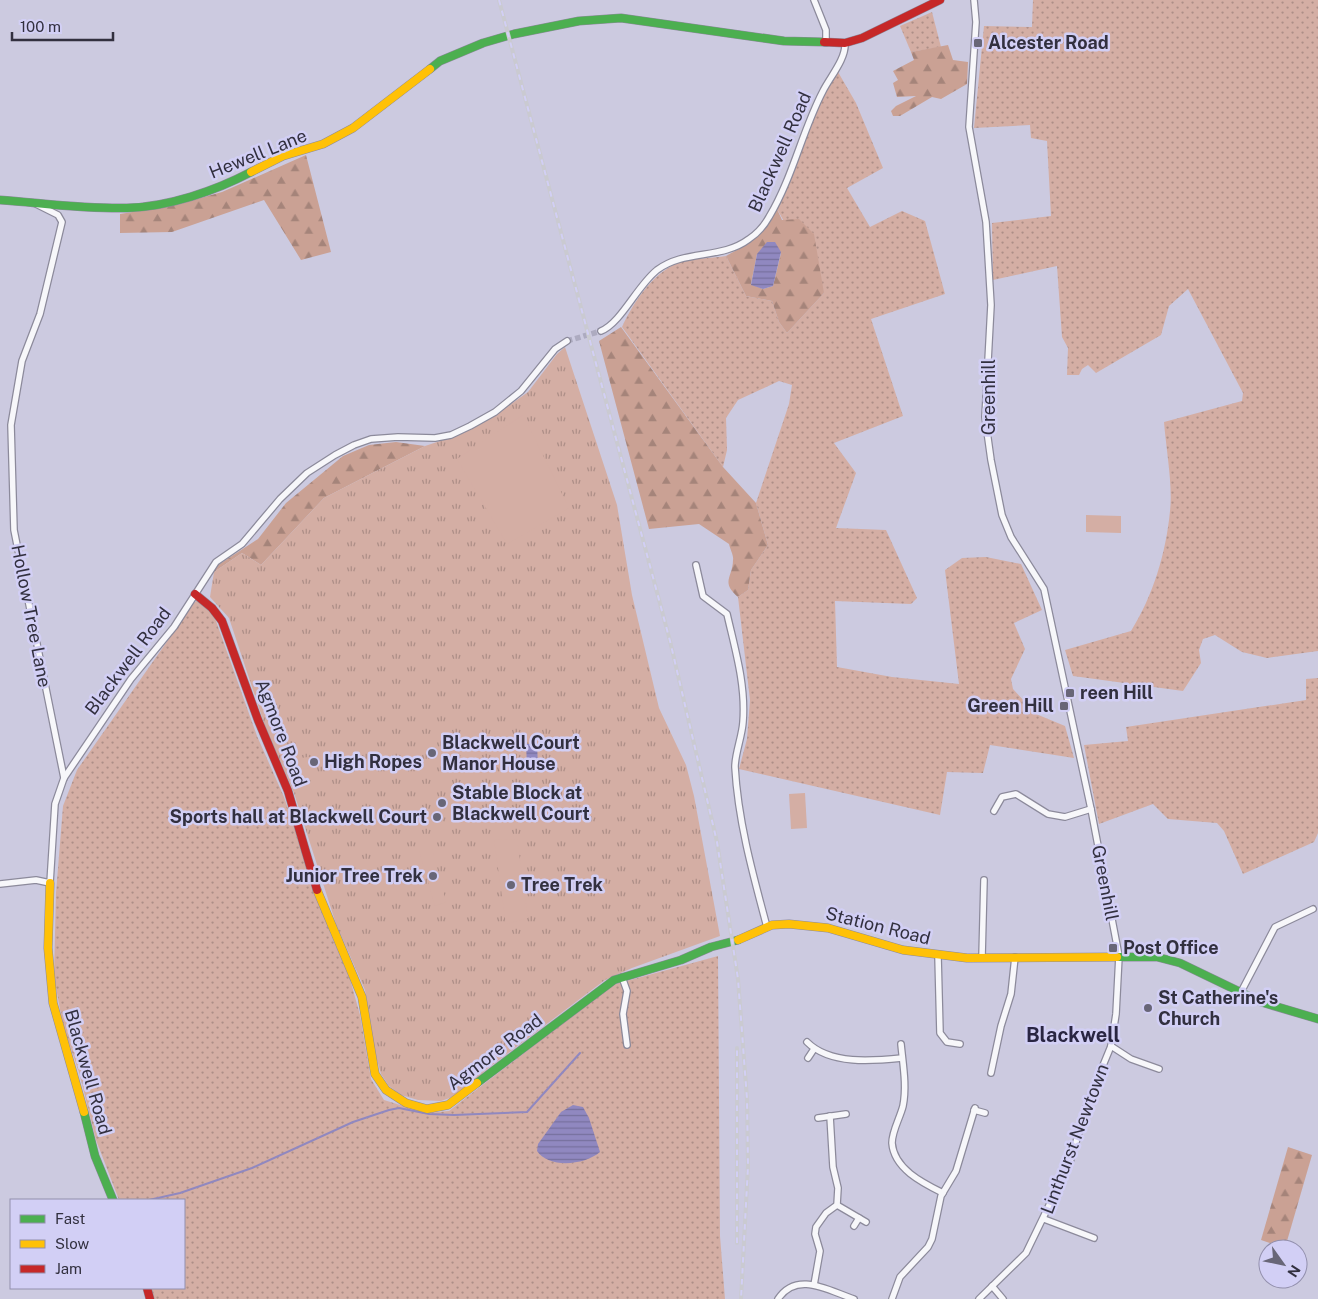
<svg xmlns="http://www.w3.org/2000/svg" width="1318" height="1299" font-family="'Public Sans',sans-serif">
<defs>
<pattern id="grass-dots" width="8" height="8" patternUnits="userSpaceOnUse" patternTransform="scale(1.25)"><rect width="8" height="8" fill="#d4aea4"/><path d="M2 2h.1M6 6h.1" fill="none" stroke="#ad8e87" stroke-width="1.8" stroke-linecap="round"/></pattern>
<pattern id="forest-firs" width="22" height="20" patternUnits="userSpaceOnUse" patternTransform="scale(1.25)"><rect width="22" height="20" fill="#caa194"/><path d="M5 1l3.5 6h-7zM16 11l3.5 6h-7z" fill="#a5847a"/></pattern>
<pattern id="park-tufts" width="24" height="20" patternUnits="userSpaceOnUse" patternTransform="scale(1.25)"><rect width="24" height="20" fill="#d4aea4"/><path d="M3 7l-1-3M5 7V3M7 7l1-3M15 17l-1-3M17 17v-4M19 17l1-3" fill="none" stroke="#ad8e87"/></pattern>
<pattern id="water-rules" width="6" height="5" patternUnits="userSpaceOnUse" patternTransform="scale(1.25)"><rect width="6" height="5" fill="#9088c0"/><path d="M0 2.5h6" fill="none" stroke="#76709d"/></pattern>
</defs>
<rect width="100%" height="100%" fill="#cccae0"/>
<g fill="url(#grass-dots)">
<path d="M1033,0H1318V651L1267,658L1242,652L1215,635L1203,639L1199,650L1201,663L1183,691L1073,676L1065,650L1131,631C1153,596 1166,553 1170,511C1173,486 1166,448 1164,422L1242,401L1243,393L1188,289L1169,306L1161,335L1096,373L1088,365L1082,369L1079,375H1067L1068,348L1062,337L1057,266L993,280L992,223L1051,216L1047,141L1031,138L1030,125L974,128L984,26L1032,27Z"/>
<polygon points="932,12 941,47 911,52 900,26"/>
<path d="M838,72L856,103L883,168L847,188L870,227L902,211L925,221L945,294L871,319L903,416L834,443L856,473L836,528L886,530L917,598L911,604L835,601L837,667L892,677L959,684L945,570L962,558L986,557L1021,564L1042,610L1014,623L1025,649L1011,679L1013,689L1036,714L1065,726L1074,758L990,745L983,773L947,772L940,815L739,769L747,739L750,700L738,597L748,590L751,570L768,545L756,503L789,404L792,385L779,381L738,400L726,418L727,450L723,467L622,327C634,301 655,269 684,261C697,258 713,258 726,256L746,296L772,301L779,322L787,333L824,293L777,209L820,102Z"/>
<polygon points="199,599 211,609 216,621 257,736 284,797 331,935 350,979 360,1015 371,1079 384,1100 426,1113 449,1111 612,985 718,956 720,1236 725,1299 152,1299 148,1288 184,1288 184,1200 119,1200 96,1140 79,1072 63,1026 54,976 56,893 63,806 77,770 194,603"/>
<polygon points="1318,678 1318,833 1314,842 1243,874 1224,831 1217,823 1168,819 1153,804 1099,824 1084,745 1128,741 1126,727 1306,700 1306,679"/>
</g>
<g fill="url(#forest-firs)" fill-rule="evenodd">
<polygon points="948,45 953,60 968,62 967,84 941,99 932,97 900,116 893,116 891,111 896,106 916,96 897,97 893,83 898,80 893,71 914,60 911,52"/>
<polygon points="306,155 331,252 301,260 264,200 172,232 120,233 120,214 176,205 222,192"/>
<path d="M777,209L782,220L799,219L814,234L824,293L787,333L779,322L772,301L746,296L726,256C752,242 764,236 777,209ZM781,253L773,286L763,289L751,284L757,254Z"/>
<path d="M621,327L723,467L756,503L768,545L751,570L748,590L738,597C720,582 733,577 733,560C734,556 730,549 729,544L699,524L649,529L599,341Z"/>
<polygon points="396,442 425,446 324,498 261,565 242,553 214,572 212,569 258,539 286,503 343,456 369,445"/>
<polygon points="1288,1147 1312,1155 1285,1248 1261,1240"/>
</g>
<polygon fill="url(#park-tufts)" points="565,347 617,505 632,595 659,708 686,765 694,796 720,936 632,968 605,980 487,1069 458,1095 441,1101 418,1100 401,1095 389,1086 381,1074 375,1053 365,990 336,924 294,793 266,729 229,618 210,597 214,572 242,553 261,565 324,498 425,446 461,434 493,417 528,392 557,354"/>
<g fill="#d4aea4">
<polygon points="523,415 569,508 507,544 457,459"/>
<polygon points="1086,515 1121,516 1121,533 1086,532"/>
<polygon points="326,755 327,766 302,769 300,758"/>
<polygon points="805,793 807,828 791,829 789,794"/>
<polygon points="517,839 528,918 506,924 494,840"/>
<polygon points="431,844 446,902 435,906 419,850"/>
</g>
<g fill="url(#water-rules)">
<polygon points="767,242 775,242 781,252 773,286 763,289 751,285 757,254"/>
<polygon points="526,744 537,744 538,766 527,766"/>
<path d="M573,1105L583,1107L589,1118L600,1152C585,1165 549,1169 537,1151L538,1144L561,1112Z"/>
</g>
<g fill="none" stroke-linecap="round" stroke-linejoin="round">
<polyline stroke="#9088c0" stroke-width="2" points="149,1200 180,1193 252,1168 353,1122 389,1110 399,1108 429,1114 454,1115 527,1112 580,1053"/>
<polyline stroke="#adabc0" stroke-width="5.5" stroke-dasharray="5.5 3" stroke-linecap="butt" points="567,341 601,331"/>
<defs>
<g id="street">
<polyline points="814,0 826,30 826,43"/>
<polyline points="974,0 976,22 969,127 986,222 991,305 985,417 991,460 1002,515 1011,537 1044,589 1091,809 1119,956 1116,1014 1111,1046 1088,1102 1070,1162 1026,1253 979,1299"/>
<polyline points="36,204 58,215 62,222 40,314 22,361 11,425 14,530 64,778"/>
<path d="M601,331C621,323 637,286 657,270C685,249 721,260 749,239C758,233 764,226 769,217C793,177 802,131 823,91C830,77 846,59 845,43"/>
<path d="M696,565L703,596L727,614C735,649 746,685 743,722C742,737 735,753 735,767C738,821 753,875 767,927"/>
<polyline points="994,811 1002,797 1016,794 1048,814 1065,817 1091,809"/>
<polyline points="0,884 36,880 50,883 55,804 64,778 131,679 174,627 216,562 242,544 280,499 307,473 335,455 354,445 371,439 398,437 435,438 451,435 470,426 495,412 521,391 555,349 567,341"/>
<polyline points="938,956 940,1033 947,1042 960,1044"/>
<polyline points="982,957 984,880"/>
<polyline points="622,977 627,991 623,1014 627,1045"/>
<polyline points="1240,994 1275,927 1313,909"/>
<path d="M807,1042C830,1065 873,1061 902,1058"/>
<path d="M901,1044C903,1065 907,1086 903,1106C900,1118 892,1131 892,1143C894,1169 923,1183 943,1193"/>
<polyline points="1111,1046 1131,1059 1159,1069"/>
<polyline points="808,1058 814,1049"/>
<polyline points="991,1073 1001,1026 1011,994 1015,957"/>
<polyline points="974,1110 985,1113"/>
<polyline points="818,1118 846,1114"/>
<polyline points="837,1205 866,1222"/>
<polyline points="1044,1219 1094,1238"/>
<polyline points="854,1226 859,1218"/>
<polyline points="814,1285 820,1251 815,1234 816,1227 826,1213 837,1205 838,1188 833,1167 830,1116"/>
<polyline points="992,1286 1003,1299"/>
<path d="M778,1299C797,1270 829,1291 854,1299"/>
<polyline points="892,1299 900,1277 928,1247 932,1239 941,1196 956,1171 975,1108"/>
</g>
<g id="fast">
<polyline points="430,69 440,61 483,43 514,34 579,21 621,18 784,41 824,42"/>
<path d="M0,200C42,203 85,209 127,208C168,207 215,191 251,172"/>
<polyline points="1117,957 1157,957 1180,963 1261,1002 1318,1019"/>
<polyline points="477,1083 614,980 681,960 711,947 738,940"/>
<polyline points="84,1112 95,1156 113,1200"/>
</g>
<g id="slow">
<polyline points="251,172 283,156 323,144 353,128 430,69"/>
<polyline points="50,883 48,948 53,1003 84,1112"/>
<polyline points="317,890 362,997 375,1074 386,1090 406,1103 427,1109 448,1105 477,1083"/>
<polyline points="738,940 772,925 789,924 828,928 903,950 967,958 1117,957"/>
</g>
<g id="jam">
<polyline points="824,42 845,43 862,38 940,0"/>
<polyline points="195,594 212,608 222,621 258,720 288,791 317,890"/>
<polyline points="147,1288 150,1299"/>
</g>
</defs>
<use href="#street" stroke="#8c8a9b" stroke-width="8"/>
<use href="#fast" stroke="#8c8a9b" stroke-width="9"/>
<use href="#slow" stroke="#8c8a9b" stroke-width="9"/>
<use href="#jam" stroke="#8c8a9b" stroke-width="9"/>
<use href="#street" stroke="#f7f7fa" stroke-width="5.5"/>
<use href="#fast" stroke="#4caf50" stroke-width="8"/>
<use href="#slow" stroke="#ffc107" stroke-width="8"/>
<use href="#jam" stroke="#c62828" stroke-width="8"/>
<defs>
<g id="rail">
<polyline points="499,0 670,641 717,842 738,979 747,1099 748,1166 741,1299"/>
<polyline points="737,1243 737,1048"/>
</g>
</defs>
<use href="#rail" stroke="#cacad1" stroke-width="4"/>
<use href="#rail" stroke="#d2cff5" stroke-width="2" stroke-dasharray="5.5" stroke-linecap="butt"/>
</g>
<g fill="#686677" stroke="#d2cff5" stroke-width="2">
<rect x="973" y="38" width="10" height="10" rx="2.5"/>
<rect x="1065" y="688" width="10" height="10" rx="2.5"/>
<rect x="1059" y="701" width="10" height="10" rx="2.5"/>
<circle cx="432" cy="753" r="5"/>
<circle cx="314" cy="762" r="5"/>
<circle cx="442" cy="803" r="5"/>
<circle cx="437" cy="817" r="5"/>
<circle cx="433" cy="876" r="5"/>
<circle cx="511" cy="885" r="5"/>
<rect x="1108" y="943" width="10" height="10" rx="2.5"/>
<circle cx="1148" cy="1008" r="5"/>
</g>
<g text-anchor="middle" stroke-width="5" stroke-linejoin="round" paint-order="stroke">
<g font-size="18" font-weight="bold" fill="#32303f" stroke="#d2cff5" text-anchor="start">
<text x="988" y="49">Alcester Road</text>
<text x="1080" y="699">reen Hill</text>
<text x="1054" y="712" text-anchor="end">Green Hill</text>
<text x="442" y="749">Blackwell Court<tspan x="442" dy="21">Manor House</tspan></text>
<text x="324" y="768">High Ropes</text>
<text x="452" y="799">Stable Block at<tspan x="452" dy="21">Blackwell Court</tspan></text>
<text x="427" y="823" text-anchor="end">Sports hall at Blackwell Court</text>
<text x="423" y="882" text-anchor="end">Junior Tree Trek</text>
<text x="521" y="891">Tree Trek</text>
<text x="1123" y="954">Post Office</text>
<text x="1158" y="1004">St Catherine's<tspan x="1158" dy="21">Church</tspan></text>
</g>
<g font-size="18" fill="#32303f" stroke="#d2cff5">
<text transform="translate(780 152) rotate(-66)" y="6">Blackwell Road</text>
<text transform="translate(258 154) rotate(-22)" y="6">Hewell Lane</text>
<text transform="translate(989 397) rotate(-90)" y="6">Greenhill</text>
<text transform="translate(31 616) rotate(79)" y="6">Hollow Tree Lane</text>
<text transform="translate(128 661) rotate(-53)" y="6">Blackwell Road</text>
<text transform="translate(281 733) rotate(69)" y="6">Agmore Road</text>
<text transform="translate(1105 883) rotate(79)" y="6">Greenhill</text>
<text transform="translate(878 926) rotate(14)" y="6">Station Road</text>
<text transform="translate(495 1052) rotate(-37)" y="6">Agmore Road</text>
<text transform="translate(88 1072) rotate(74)" y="6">Blackwell Road</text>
<text transform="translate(1075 1139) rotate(-69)" y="6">Linthurst Newtown</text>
</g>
<g font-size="20" font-weight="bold" fill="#292542" stroke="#d2cff5">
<text x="1073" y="1042">Blackwell</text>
</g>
</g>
<rect x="10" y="1199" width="175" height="90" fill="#d2cff5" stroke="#928fac"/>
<rect x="20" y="1215" width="25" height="8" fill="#4caf50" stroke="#928fac"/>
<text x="55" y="1224" font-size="15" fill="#32303f">Fast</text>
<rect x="20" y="1240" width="25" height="8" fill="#ffc107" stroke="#928fac"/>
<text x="55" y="1249" font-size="15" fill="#32303f">Slow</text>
<rect x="20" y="1265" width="25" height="8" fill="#c62828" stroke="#928fac"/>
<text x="55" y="1274" font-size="15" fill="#32303f">Jam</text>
<g transform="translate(1283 1264) rotate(123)"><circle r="24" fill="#d2cff5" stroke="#928fac"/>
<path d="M0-4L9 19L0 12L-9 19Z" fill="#686677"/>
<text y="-8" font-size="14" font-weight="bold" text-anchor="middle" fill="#32303f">N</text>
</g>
<path d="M12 32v8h101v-8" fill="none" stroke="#32303f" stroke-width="2.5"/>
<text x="20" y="32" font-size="15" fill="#32303f" stroke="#d2cff5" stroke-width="4" paint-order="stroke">100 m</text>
</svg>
